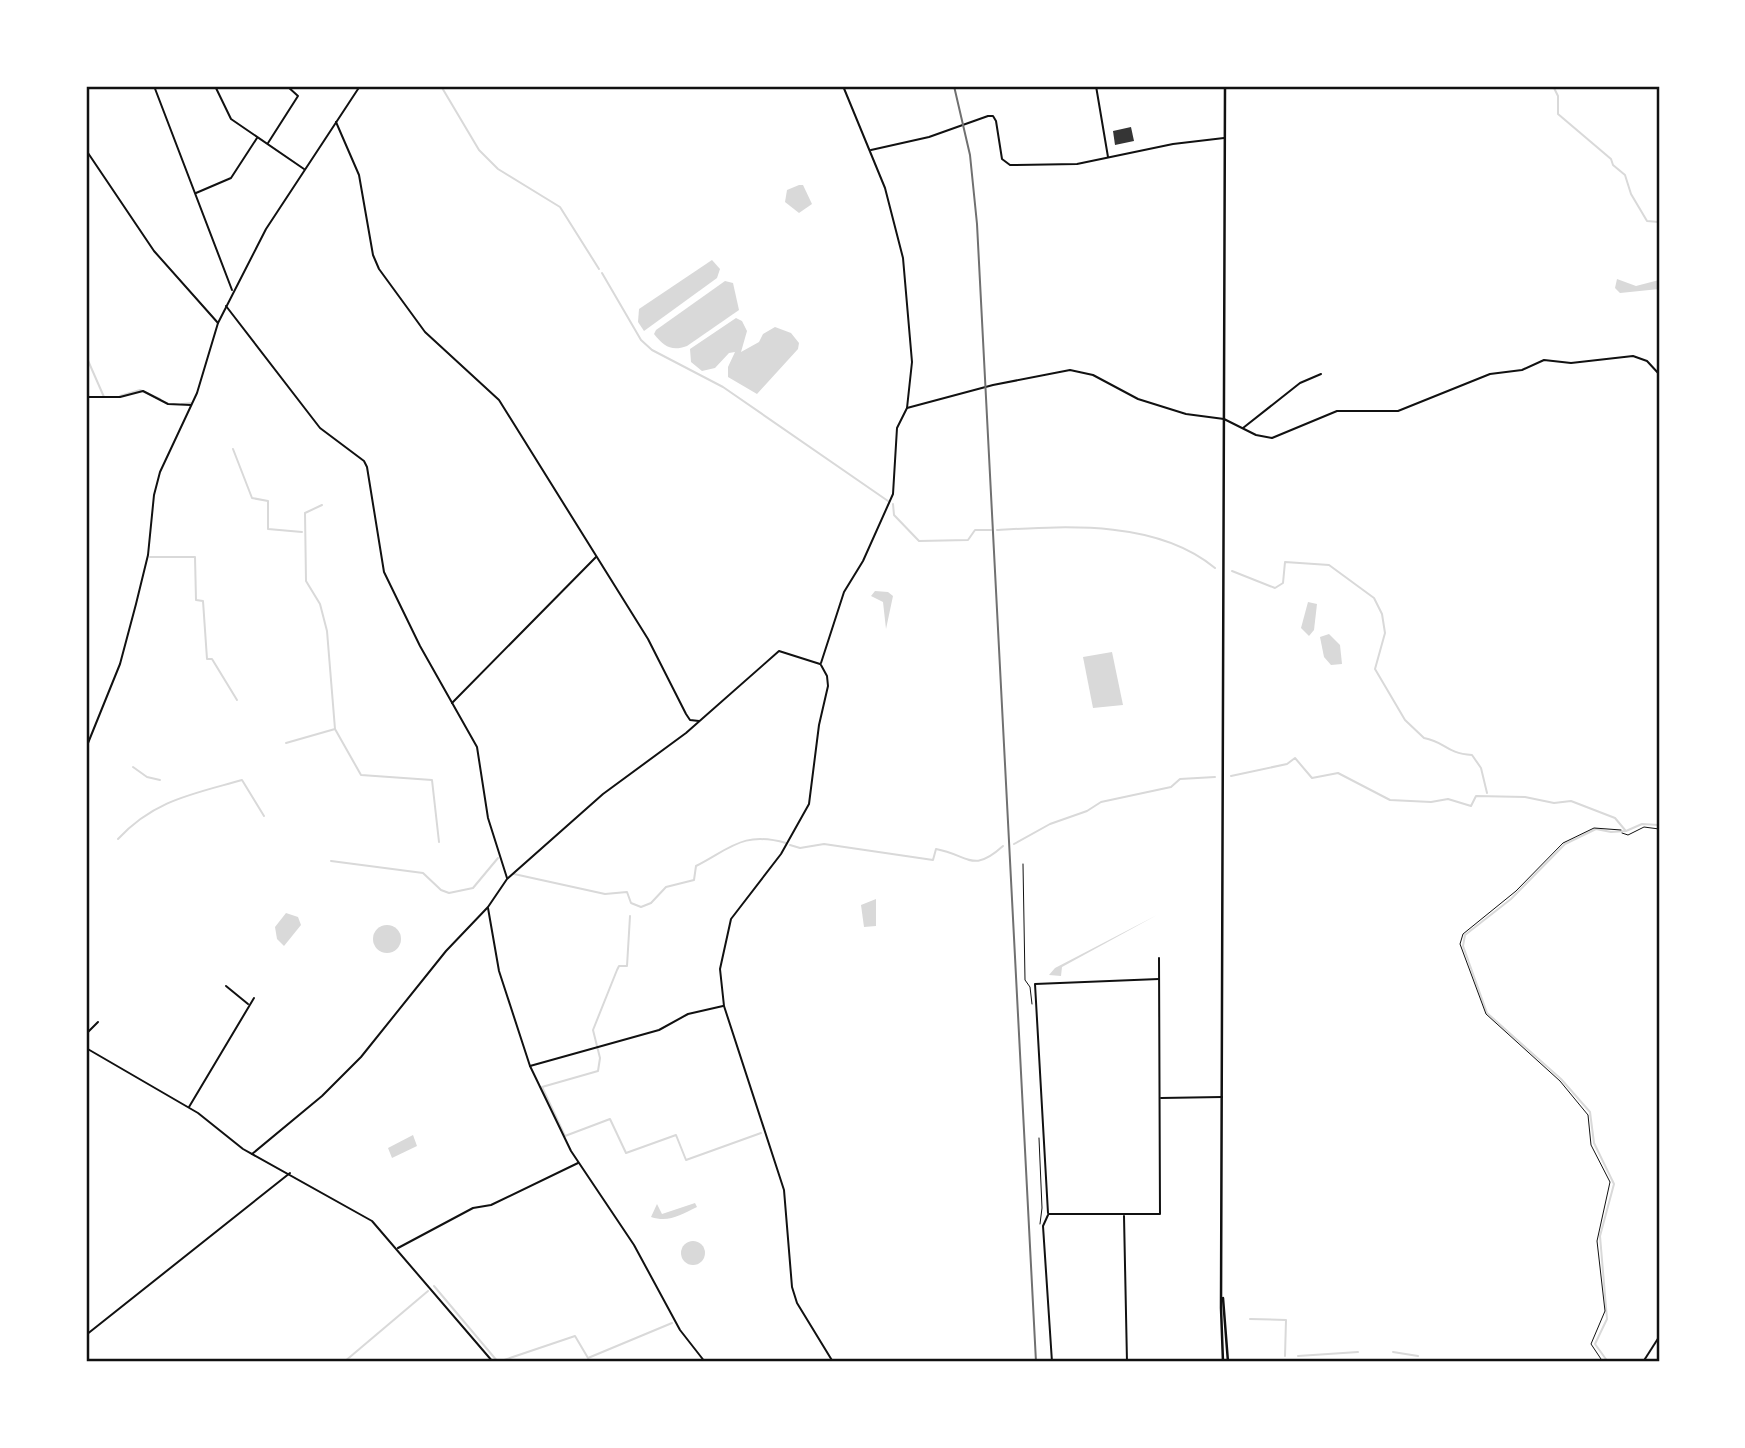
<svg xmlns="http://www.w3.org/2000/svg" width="1745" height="1448" font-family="Quicksand,sans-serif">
<rect width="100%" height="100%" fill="#fff"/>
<g fill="#d9d9d9">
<polygon points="799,185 803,185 812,204 799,213 785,202 787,190"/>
<polygon points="712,260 720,269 717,278 644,331 638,322 639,309"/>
<polygon points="1617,279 1636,286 1659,280 1659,289 1620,293 1615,288"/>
<path d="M725,281L733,283L739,310L687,346C671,352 664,346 654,334L656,330Z"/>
<polygon points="736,318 742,321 747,331 741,352 759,342 763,334 775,327 791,333 799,343 798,349 757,394 728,377 728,367 735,352 729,353 715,368 702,371 691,362 690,349"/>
<polygon points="875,591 888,592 893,596 886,629 883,602 871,596"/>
<polygon points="1308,602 1317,604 1314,630 1309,636 1301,628"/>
<polygon points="1329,634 1340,645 1342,664 1331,665 1324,657 1320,637"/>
<polygon points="1112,652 1123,705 1093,708 1083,657"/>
<polygon points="876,899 876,926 864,927 861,905"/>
<polygon points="286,913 298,917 301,925 284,946 277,939 275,927"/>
<polygon points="1157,915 1062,967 1061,976 1049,975 1055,968"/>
<circle cx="387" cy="939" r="14"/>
<polygon points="413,1135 417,1146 392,1158 388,1148"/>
<path d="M695,1203L697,1207C680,1215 669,1223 651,1217L657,1204L662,1214Z"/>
<circle cx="693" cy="1253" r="12"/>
</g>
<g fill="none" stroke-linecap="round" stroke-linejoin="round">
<g stroke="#d9d9d9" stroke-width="2">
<polyline points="441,86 479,150 498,169 560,207 599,269"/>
<polyline points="1553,86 1558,96 1558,114 1611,159 1613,165 1625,175 1631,194 1647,221 1659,222"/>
<polyline points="602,273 641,340 652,350 723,387 888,501"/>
<polyline points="86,356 104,397"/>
<polyline points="120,396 140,390 160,399"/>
<polyline points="182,404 191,403"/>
<polyline points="233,449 252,498 268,501 268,529 302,532"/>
<polyline points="893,504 894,515 919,541 968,540 975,530 991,530"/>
<polyline points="322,505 305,513 306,581 320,604 327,631 335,729 361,775 432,780 439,842"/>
<path d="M997,530C1068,526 1157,520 1215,568"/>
<polyline points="150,557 195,557 196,600 203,601 207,659 212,659 237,700"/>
<path d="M1232,571L1275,588L1283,583L1285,562L1329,565L1374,598L1382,614L1385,633L1375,669L1405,720L1424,738C1446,742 1445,753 1472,755L1481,768L1487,793"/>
<polyline points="286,743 335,729"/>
<polyline points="133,767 147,777 160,780"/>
<polyline points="1231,776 1287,764 1295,758 1312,778 1338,773 1390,800 1431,802 1448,799 1471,806 1476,796 1525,797 1554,803 1571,801 1615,818 1625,830"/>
<path d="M118,839C154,800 193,794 242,780L264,816"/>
<polyline points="1014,844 1050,824 1087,811 1101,802 1171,787 1180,779 1215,777"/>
<path d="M790,845L800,848L824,844L933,860L936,849C969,855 972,874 1003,846"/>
<polyline points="331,861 423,873 441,890 449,893 473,888 498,858"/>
<path d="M514,874L605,894L627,892L631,903L641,907L651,903L666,887L694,880L696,866C731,848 743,831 786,843"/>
<polyline points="630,916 627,966 619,966 617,970 593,1030 600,1058 598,1071 542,1087 565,1136 610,1119 626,1153 676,1135 686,1160 761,1133"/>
<polyline points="434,1286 498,1362 575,1336 588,1358 672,1323"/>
<polyline points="1250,1319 1286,1320 1285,1356"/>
<polyline points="1393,1352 1418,1356"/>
<polyline points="1298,1356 1358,1352"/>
<polyline points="344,1362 428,1291"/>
<polyline points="1608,1362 1595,1344 1607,1319 1600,1236 1614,1184 1594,1143 1590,1112 1561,1079 1487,1013 1463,946 1465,935 1511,899 1565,844 1596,829 1611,832 1626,831 1642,824 1659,825"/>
</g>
</g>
<polygon fill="#353535" points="1131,127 1134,141 1115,145 1113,131"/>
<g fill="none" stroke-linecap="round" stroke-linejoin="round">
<g stroke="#111" stroke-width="1">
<polyline points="1622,833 1628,835 1644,827 1659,829"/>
<polyline points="1023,864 1025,980 1030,987 1032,1004"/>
<polyline points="1039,1138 1042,1208 1040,1224"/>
<polyline points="1603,1362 1591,1344 1605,1311 1597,1241 1610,1182 1591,1145 1588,1115 1560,1081 1486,1014 1460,944 1463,934 1516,891 1563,843 1594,828 1621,830"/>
</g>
<g stroke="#111" stroke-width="2">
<polyline points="154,86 232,290"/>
<polyline points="215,86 231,119 304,169"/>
<polyline points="1096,86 1108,157"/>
<polyline points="336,122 359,175 373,255 379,269 425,332 499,400 648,639 686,714 690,720 699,721"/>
<polyline points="268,143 298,96 287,86"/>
<polyline points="86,150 154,251 218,323"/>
<polyline points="871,150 929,137 988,116 993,116 996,121 1002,159 1010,165 1077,164 1173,144 1224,138"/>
<polyline points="196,193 231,178 257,138"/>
<polyline points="226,306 320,428 364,461 367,467 384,572 420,646 477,747 488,818 507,878"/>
<polyline points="86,397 120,397 143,391 168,404 191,405"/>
<polyline points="907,408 993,385 1070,370 1093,375 1138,399 1186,414 1224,419 1256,435 1272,438 1337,411 1398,411 1490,374 1522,370 1544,360 1571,363 1633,356 1647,361 1659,374"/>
<polyline points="1243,428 1300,383 1321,374"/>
<polyline points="821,663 844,592 863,561 893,494 897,428 907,408 912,362 903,258 885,188 843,86"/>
<polyline points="821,665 827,676 828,686 819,725 809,804 781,854 731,919 720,969 724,1006 784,1190 792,1287 797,1303 833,1362"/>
<polyline points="452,703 596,557"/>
<polyline points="86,748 120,664 136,604 148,555 154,495 160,472 197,393 218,323 266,229 360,86"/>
<polyline points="488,908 499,971 530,1066 571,1151 634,1245 680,1330 705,1362"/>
<polyline points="226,986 248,1004"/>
<polyline points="86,1034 98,1022"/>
<polyline points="86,1048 198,1113 243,1149 372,1221 493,1362"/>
<polyline points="530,1066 659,1030 688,1014 723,1006"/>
<polyline points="1161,1098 1222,1097"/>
<polyline points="189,1107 254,998"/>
<polyline points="252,1154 322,1096 361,1057 446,951 488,907 507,879 603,794 686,733 779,651 820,664"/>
<polyline points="1048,1213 1035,984 1159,979"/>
<polyline points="1049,1214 1160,1214 1159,958"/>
<polyline points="1048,1215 1043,1226 1052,1362"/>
<polyline points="1124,1216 1127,1362"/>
<polyline points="398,1248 473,1208 491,1205 578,1163"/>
<polyline points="86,1335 290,1173"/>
<polyline points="1643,1362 1659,1337"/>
</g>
<g stroke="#111" stroke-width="2.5">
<polyline points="1223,1298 1228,1362"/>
<polyline points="1223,1362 1221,1308 1225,86"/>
</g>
<polyline stroke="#707070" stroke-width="2" points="954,86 970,155 977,224 1036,1362"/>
</g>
<rect width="1745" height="1448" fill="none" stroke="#ffffff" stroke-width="175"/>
<rect x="88" y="88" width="1570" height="1272" fill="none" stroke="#111" stroke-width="2.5"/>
</svg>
